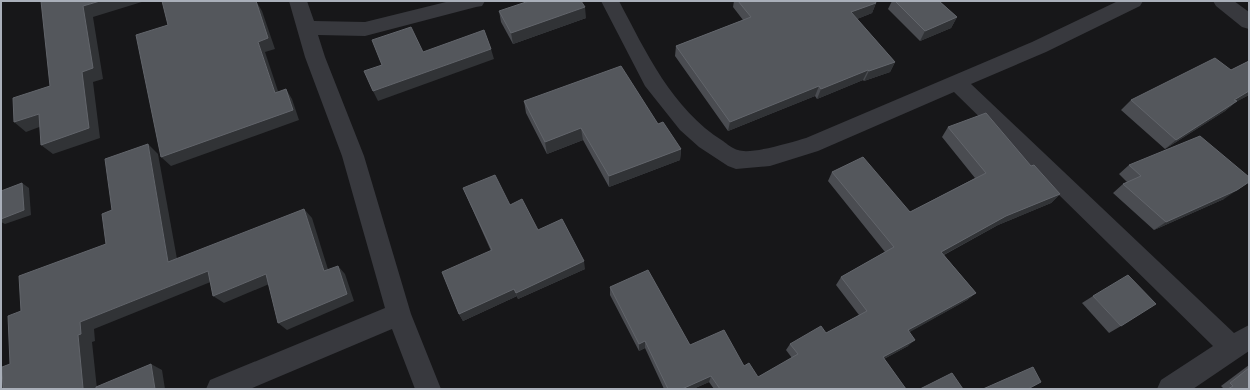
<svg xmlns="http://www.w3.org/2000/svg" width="1250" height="390" font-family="Ubuntu,sans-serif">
<rect width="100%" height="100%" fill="#171719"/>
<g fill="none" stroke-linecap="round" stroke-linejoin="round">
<g fill="#38393e" fill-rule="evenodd">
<polygon points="289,1 307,1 314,21 365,22 450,1 485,1 482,6 476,7 365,36 318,35 325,57 364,156 411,314 441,389 415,389 392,329 250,389 206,389 210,380 385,308 342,156 305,57"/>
<path d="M601,1H619C646,52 672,109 723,141C727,144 733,149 738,150C751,155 792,142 806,138L1032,42L1118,1H1143L1140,6L1046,52L971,84L1234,333L1249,325V351L1193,389H1157L1161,380L1213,346L954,92L818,151L770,166L736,169L728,166L699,147L680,130L645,86Z"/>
<polygon points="1213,1 1234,1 1249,12 1249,29 1242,27 1216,6"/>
</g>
</g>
<g fill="#4a4c51">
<polygon points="734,1 875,1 876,3 872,13 857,19 895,62 890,72 864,81 863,80 817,99 815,96 728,131 675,56 676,46 743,20 733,7"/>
<polygon points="892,1 939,1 957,17 951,28 920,41 888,9"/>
<polygon points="499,11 586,18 513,44 501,22"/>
<polygon points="1249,61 1249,95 1237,101 1225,111 1165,149 1121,110 1131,100 1231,70"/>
<polygon points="524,101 658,124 681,149 680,160 609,187 583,140 547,154 526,113"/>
<polygon points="948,127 1031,166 1060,194 1051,203 998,225 944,255 976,293 967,300 909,332 908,346 884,359 906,389 714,389 709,382 693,389 664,389 645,348 639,351 610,295 610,287 690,345 744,366 758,377 792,358 786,350 790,344 826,333 859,315 836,285 841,277 885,252 828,181 832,172 910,212 975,178 942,137"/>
<polygon points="1129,165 1224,199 1154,230 1113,193 1123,184 1127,182 1119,174"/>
<polygon points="463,188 510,205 538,230 585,269 518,299 517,296 463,321 459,314 491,251"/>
<polygon points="1093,296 1121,326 1109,333 1082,303"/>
<polygon points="1249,365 1249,389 1224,389 1221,386"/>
</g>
<g fill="#313336">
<polygon points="100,1 145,1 93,17 103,79 93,82 100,138 53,154 41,145 82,72 83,6"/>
<polygon points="256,1 262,11 275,49 265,52 282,103 275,93 258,42"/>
<polygon points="876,3 872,13 847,23 851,12"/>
<polygon points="585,7 586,18 513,44 511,33"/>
<polygon points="957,17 951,28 920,41 925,31"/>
<polygon points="491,49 494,59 378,101 373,91"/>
<polygon points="895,62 890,72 864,81 869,71"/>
<polygon points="868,70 863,80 817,99 821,89"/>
<polygon points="819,86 815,96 728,131 730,122"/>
<polygon points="286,89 292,99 299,120 171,166 161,157"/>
<polygon points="1249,91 1249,95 1223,109 1234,100"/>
<polygon points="1237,101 1225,111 1165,149 1176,140"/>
<polygon points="39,114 50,123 26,132 14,122"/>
<polygon points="581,128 583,140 547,154 545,142"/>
<polygon points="148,144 158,154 179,270 168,262"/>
<polygon points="681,149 680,160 609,187 609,176"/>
<polygon points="1249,182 1224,199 1154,230 1166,222"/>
<polygon points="22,183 29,188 31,215 5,224 1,222 1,219"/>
<polygon points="1060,194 1051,203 998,225 934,260 941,252 1006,216"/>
<polygon points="304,209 312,218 331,279 324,271"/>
<polygon points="584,261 585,269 518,299 516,293"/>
<polygon points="338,266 345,274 354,301 287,330 278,323"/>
<polygon points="208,271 218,279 94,329 95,341 92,342 97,389 82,389 78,335 80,322"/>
<polygon points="266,274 274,282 224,303 213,296"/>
<polygon points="514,289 517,296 463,321 459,314"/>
<polygon points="976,293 967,300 901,337 908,330"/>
<polygon points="915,340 908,346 876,363 883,357"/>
<polygon points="645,341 645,348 639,351 639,344"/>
<polygon points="151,364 162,370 165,389 155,389"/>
<polygon points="711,376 709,382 693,389 682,389"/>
</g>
<g fill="#54575c" stroke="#62656b">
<polygon points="41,1 100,1 83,6 93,68 82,72 89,128 41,145 39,114 14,122 13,98 50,86"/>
<polygon points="162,1 256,1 268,38 258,42 275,93 286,89 293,110 161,157 136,35 168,25"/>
<polygon points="529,1 581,1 585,7 511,33 499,11"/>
<polygon points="738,1 875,1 876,3 851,12 895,62 869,71 868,70 821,89 819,86 730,122 676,46 751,17"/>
<polygon points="895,1 939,1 957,17 925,31"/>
<polygon points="411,27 423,52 484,30 491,49 373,91 364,71 382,65 372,40"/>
<polygon points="1215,58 1231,70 1249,61 1249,91 1234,100 1237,101 1176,140 1131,100"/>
<polygon points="621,66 658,124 663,122 681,149 609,176 581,128 545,142 524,101"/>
<polygon points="986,113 1031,166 1034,165 1060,194 1006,216 941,252 976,293 908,330 915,340 883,357 906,389 720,389 711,376 682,389 668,389 645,341 639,344 610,287 648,270 690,345 724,330 744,366 749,363 758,377 798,354 790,344 821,326 826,333 867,311 841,277 894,247 832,172 863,157 910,212 986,173 948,127"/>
<polygon points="1200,136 1249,177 1249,182 1237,190 1166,222 1123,184 1141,176 1129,165"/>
<polygon points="148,144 168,262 304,209 324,271 338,266 347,294 278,323 266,274 213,296 208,271 80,322 81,334 78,335 83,388 82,389 3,389 2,367 10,364 8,316 21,311 19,276 106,244 102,214 112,210 105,159"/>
<polygon points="495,175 510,205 522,199 538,230 562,219 584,261 516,293 514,289 459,314 442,272 492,250 463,188"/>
<polygon points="22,183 24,210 1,219 1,191"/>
<polygon points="1128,275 1156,304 1121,326 1093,296"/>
<polygon points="151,364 155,389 96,389 96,387"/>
<polygon points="1033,367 1041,382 1028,389 983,389"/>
<polygon points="1249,368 1249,389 1228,389 1233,386 1230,383"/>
<polygon points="952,373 963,389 920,389"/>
</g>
<rect width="1250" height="390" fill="none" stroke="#a9afb9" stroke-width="4"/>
</svg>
